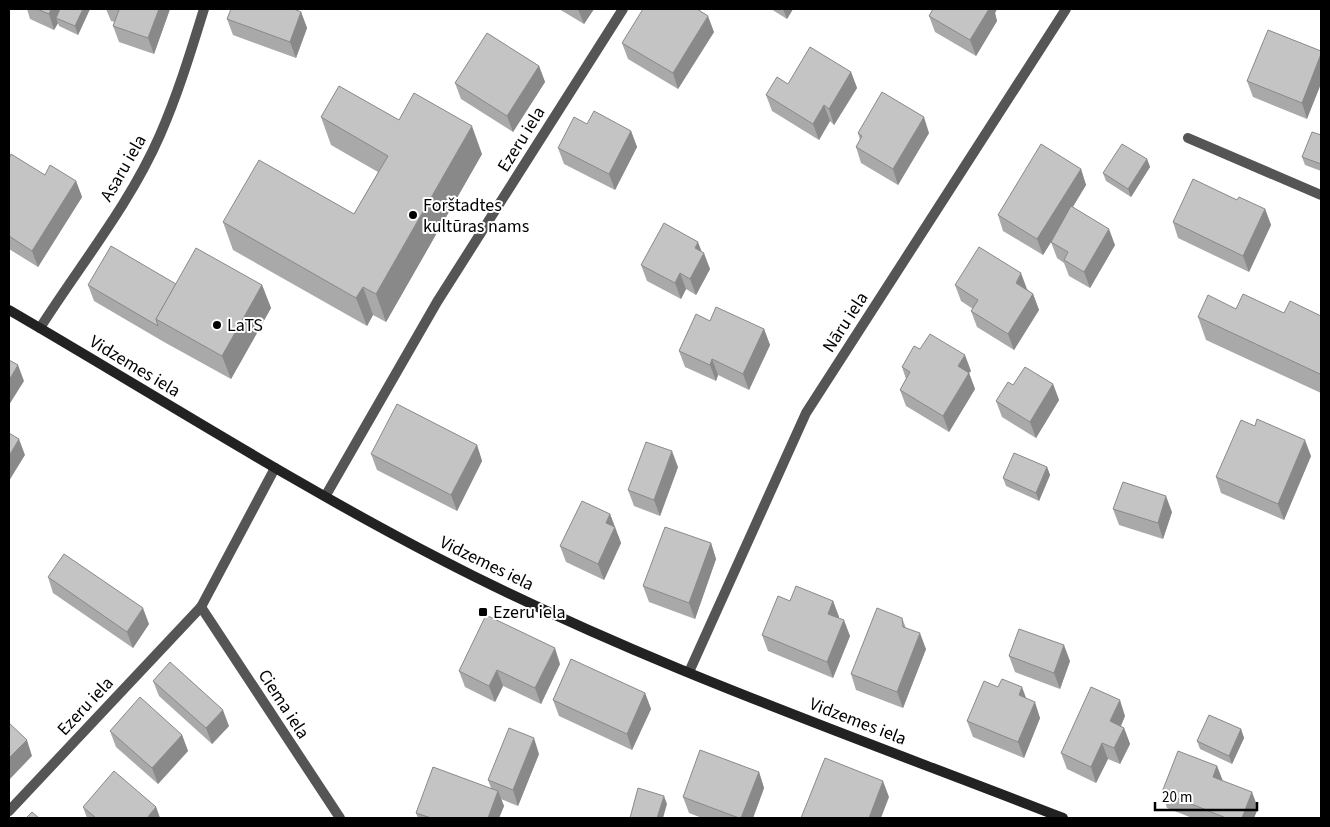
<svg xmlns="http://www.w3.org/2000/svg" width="1330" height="827" font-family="'Source Sans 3',sans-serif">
<rect width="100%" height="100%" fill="#fff"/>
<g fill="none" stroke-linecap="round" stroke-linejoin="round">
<polyline stroke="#555" stroke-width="10" points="1188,138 1321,195"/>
<g stroke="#555" stroke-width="10">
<path d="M40,328C80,265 130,204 160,135C178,94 191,51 204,9"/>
<polyline points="326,495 437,302 623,9"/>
<polyline points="201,607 340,818"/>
<polyline points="689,672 806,413 1066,9"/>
<polyline points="9,811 201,607 275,468"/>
</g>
<path stroke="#222" stroke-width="10" d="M9,310C152,393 291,482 438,558C638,662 853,736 1063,818"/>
</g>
<g fill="#a9a9a9">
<polygon points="27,9 90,9 78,35 59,26 58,23 54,30 30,19"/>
<polygon points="106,9 170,9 154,54 119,42 113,26 115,22 111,21"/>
<polygon points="559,9 594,9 584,24"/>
<polygon points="771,9 793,9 787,19"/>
<polygon points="933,9 997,9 995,13 997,21 976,56 935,32 929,16"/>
<polygon points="301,12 307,28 296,58 233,35 227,19"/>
<polygon points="714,32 678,89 628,59 622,43"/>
<polygon points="1321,51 1307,119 1253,97 1247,81"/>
<polygon points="539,66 545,82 513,132 461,99 455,83"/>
<polygon points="851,72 857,88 834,125 830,121 819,140 772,111 766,95 788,84"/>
<polygon points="321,117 399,120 482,154 386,322 373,315 367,326 233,250 223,222 354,214 378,172 331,145"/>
<polygon points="587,124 631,131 637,147 615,190 564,164 558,148"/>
<polygon points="858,133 929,133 898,185 861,163 856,147 860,140"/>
<polygon points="1321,135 1321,171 1305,165 1302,157"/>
<polygon points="9,159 45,175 76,181 82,197 38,267 9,249"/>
<polygon points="1147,159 1150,167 1131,197 1106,181 1103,173"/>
<polygon points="1081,169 1086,185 1073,207 1115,245 1090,288 1069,276 1064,263 1057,258 1051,242 1043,255 1003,231 998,215"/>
<polygon points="1237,200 1265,209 1271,225 1249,272 1178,238 1173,222"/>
<polygon points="702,252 710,269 696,295 686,289 681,299 647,281 641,265"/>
<polygon points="176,284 262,285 271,308 231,379 164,342 94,301 88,285"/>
<polygon points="955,285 1027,289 1033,294 1039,310 1014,350 977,327 971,311 973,309 961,301"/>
<polygon points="1236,309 1321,316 1321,393 1206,340 1198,317"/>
<polygon points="710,321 764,329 770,345 749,390 718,375 716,381 685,367 679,351"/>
<polygon points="920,349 971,371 969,373 975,389 949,432 906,406 900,390 906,379 902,367"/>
<polygon points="1053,384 1059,400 1036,438 1002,417 996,401 1013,385"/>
<polygon points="1255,426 1311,456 1284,520 1221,493 1216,477"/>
<polygon points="477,445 482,461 457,511 377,470 371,454"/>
<polygon points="678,467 660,516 634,506 628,490"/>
<polygon points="1047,467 1050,475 1039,501 1006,486 1003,478"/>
<polygon points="1113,509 1172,512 1163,539 1119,525"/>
<polygon points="610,514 621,543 604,580 566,562 560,546"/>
<polygon points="711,543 716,559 695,619 649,602 643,586"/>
<polygon points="48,577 149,624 133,648 53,593"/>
<polygon points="790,601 833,601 839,617 839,618 850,636 833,678 768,651 762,635"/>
<polygon points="902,618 906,628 926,649 903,708 856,690 851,674"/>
<polygon points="1009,656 1070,661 1060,689 1015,672"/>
<polygon points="560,664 541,704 503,686 495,702 465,687 459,671"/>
<polygon points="153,681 229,726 212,744 159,696"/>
<polygon points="645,693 651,709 632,750 559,716 553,700"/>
<polygon points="1026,698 1040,718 1024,758 973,737 967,721"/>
<polygon points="1125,716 1121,726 1124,728 1130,744 1120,764 1108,759 1096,783 1067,769 1061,753"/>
<polygon points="1241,729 1244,738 1232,764 1200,749 1197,741"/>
<polygon points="110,731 182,735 188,751 158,784 116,747"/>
<polygon points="539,754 518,806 501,799 504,806 499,818 418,818 416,813 491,788 488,780"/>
<polygon points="1217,766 1223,781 1258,808 1254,818 1192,818 1167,808 1162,792"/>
<polygon points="759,772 764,788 753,818 702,818 689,813 683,797"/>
<polygon points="83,807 156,807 160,818 87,818"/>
</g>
<g fill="#898989">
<polygon points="51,9 64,9 56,18 58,23 54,30 49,14"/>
<polygon points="83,9 90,9 78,35 75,26"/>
<polygon points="159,9 170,9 154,54 148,38"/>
<polygon points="578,9 594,9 584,24"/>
<polygon points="783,9 793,9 787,19"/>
<polygon points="989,9 997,9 995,13 997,21 976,56 970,40"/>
<polygon points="301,12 307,28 296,58 290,42"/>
<polygon points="708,16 714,32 678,89 673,73"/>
<polygon points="1321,54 1321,84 1307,119 1302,103"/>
<polygon points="539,66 545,82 513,132 507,116"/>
<polygon points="851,72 857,88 834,125 829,109"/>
<polygon points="824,105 830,121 819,140 813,124"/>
<polygon points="924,117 929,133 898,185 893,169"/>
<polygon points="472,126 482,154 386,322 376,294"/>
<polygon points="631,131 637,147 615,190 609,174"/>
<polygon points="1147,159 1150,167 1131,197 1128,189"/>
<polygon points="1081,169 1086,185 1043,255 1037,239"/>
<polygon points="76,181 82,197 38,267 32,251"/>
<polygon points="1265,209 1271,225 1249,272 1243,256"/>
<polygon points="1109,229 1115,245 1090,288 1084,272"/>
<polygon points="698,242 703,255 704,253 710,269 696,295 690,279 695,248"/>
<polygon points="680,273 686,289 681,299 675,283"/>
<polygon points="1021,273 1027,289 1021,299 1016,283"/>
<polygon points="262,285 271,308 231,379 222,356"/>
<polygon points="363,287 373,315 367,326 356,298"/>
<polygon points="1033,294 1039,310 1014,350 1008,334"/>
<polygon points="764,329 770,345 749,390 743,374"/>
<polygon points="965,355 971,371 969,373 975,389 949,432 943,416 958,366"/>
<polygon points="712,359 718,375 716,381 710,365"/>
<polygon points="18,365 24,381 9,405 9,380"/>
<polygon points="1053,384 1059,400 1036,438 1030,422"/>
<polygon points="19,439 25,455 9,481 9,456"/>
<polygon points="1305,440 1311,456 1284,520 1278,504"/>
<polygon points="477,445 482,461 457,511 451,495"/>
<polygon points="672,451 678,467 660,516 654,500"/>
<polygon points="1047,467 1050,475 1039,501 1036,493"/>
<polygon points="1166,496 1172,512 1163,539 1158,523"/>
<polygon points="610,514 621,543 604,580 598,564 606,523"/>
<polygon points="711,543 716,559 695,619 689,603"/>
<polygon points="833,601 839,617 834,630 828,614"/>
<polygon points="143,608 149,624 133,648 127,632"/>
<polygon points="844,620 850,636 833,678 827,662"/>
<polygon points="920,633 926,649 903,708 897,692"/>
<polygon points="1064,645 1070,661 1060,689 1054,673"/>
<polygon points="555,648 560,664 541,704 535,688"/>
<polygon points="497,670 503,686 495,702 489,686"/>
<polygon points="1022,687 1028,703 1019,695"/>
<polygon points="645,693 651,709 632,750 627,734"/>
<polygon points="1120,700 1125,716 1116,737 1110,721"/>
<polygon points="1035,702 1040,718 1024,758 1018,742"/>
<polygon points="223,710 229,726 212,744 206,728"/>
<polygon points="1124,728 1130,744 1120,764 1114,748"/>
<polygon points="1241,729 1244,738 1232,764 1229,756"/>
<polygon points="182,735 188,751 158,784 152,768"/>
<polygon points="534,738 539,754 518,806 513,790"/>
<polygon points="27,740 32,756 9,780 9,758"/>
<polygon points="1102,743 1108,759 1096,783 1091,767"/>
<polygon points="1217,766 1223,782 1213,777"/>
<polygon points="759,772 764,788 753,818 741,818"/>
<polygon points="883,781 889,797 881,818 869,818"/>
<polygon points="498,791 504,806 499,818 488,818"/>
<polygon points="1252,792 1258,808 1254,818 1242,818"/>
<polygon points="664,796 667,804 663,818 657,818"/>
<polygon points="156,807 160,818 147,818"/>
</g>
<g fill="#c4c4c4" stroke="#898989">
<polygon points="37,9 51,9 49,14"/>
<polygon points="60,9 83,9 75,26 56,18"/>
<polygon points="115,9 159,9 148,38 113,26 119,10"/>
<polygon points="231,9 294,9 301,12 290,42 227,19"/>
<polygon points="643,9 697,9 708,16 673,73 622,43"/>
<polygon points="933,9 989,9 970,40 929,16"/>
<polygon points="1268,30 1321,51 1321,54 1302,103 1247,81"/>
<polygon points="487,33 539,66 507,116 455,83"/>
<polygon points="810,47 851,72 829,109 824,105 813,124 766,95 777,77 788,84"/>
<polygon points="339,86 399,120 414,93 472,126 376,294 363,287 356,298 223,222 259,160 354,214 388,156 321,117"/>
<polygon points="882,92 924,117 893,169 856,147 862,136 858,133"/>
<polygon points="594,111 631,131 609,174 558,148 574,117 587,124"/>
<polygon points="1312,132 1321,135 1321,164 1302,157"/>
<polygon points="1041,144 1081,169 1037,239 998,215"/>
<polygon points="1122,144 1147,159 1128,189 1103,173"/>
<polygon points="11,154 45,175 50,165 76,181 32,251 9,236 9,159"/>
<polygon points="1193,179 1237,200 1239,197 1265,209 1243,256 1173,222"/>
<polygon points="1071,206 1109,229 1084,272 1064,260 1068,252 1051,242"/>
<polygon points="664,223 698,242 695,248 704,253 690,279 680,273 675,283 641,265"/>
<polygon points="111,246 176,284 156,319 158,326 88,285"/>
<polygon points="979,247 1021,273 1016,283 1033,294 1008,334 971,311 978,300 955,285"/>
<polygon points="196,248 262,285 222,356 156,319"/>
<polygon points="1243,294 1284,313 1290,301 1321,316 1321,372 1320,374 1198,317 1208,295 1236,309"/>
<polygon points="716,307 764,329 743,374 712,359 710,365 679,351 696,314 710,321"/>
<polygon points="930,334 965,355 958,366 969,373 943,416 900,390 910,372 902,367 914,346 920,349"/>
<polygon points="9,360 18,365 9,380"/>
<polygon points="1025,367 1053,384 1030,422 996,401 1008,382 1013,385"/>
<polygon points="397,404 477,445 451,495 371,454"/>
<polygon points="1257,419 1305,440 1278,504 1216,477 1241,420 1255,426"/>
<polygon points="9,433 19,439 9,456"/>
<polygon points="646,442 672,451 654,500 628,490"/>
<polygon points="1014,453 1047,467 1036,493 1003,478"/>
<polygon points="1123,482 1166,496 1158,523 1113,509"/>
<polygon points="582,501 610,514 606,523 615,527 598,564 560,546"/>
<polygon points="665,527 711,543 689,603 643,586"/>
<polygon points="64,554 143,608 127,632 48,577"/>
<polygon points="796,586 833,601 828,614 844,620 827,662 762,635 778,596 790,601"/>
<polygon points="877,608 902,618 903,627 920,633 897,692 851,674"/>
<polygon points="486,615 555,648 535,688 497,670 489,686 459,671"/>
<polygon points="1019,629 1064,645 1054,673 1009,656"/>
<polygon points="571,659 645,693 627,734 553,700"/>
<polygon points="170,662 223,710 206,728 153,681"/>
<polygon points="1002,679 1022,687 1019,695 1035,702 1018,742 967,721 984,681 998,687"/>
<polygon points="1091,687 1120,700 1110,721 1124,728 1114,748 1102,743 1091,767 1061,753"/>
<polygon points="140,697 182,735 152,768 110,731"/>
<polygon points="1209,715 1241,729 1229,756 1197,741"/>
<polygon points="9,723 27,740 9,758"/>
<polygon points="509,728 534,738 513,790 488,780"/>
<polygon points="700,750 759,772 741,818 739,818 683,797"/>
<polygon points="1178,751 1217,766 1213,777 1252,792 1242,818 1226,818 1162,792"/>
<polygon points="825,758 883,781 869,818 801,818"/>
<polygon points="433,767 498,791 488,818 431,818 416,813"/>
<polygon points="114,771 156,807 147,818 96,818 83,807"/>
<polygon points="638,788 664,796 657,818 630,818"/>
<polygon points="32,812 39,818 26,818"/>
</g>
<g fill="#000" stroke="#fff" stroke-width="2">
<circle cx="413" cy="215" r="5"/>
<circle cx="217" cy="325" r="5"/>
<rect x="478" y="607" width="10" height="10" rx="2.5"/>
</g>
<g text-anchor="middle" stroke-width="4" stroke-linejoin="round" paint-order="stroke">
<g font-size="18" fill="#000" stroke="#fff">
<text transform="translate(521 139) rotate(-58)" y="6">Ezeru iela</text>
<text transform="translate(123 168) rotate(-60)" y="6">Asaru iela</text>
<text transform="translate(845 322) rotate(-57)" y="6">Nāru iela</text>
<text transform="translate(135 366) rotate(31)" y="6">Vidzemes iela</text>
<text transform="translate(487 563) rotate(26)" y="6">Vidzemes iela</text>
<text transform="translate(284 704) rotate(57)" y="6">Ciema iela</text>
<text transform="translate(85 706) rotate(-47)" y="6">Ezeru iela</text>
<text transform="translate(858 721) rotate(21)" y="6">Vidzemes iela</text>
</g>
<g font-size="18" fill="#000" stroke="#fff" text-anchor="start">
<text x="423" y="211">Forštadtes<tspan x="423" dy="21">kultūras nams</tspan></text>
<text x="227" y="331">LaTS</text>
<text x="493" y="618">Ezeru iela</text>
</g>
</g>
<rect width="1330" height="827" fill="none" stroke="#000000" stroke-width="20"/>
<path d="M1155 802v8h102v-8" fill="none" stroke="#000000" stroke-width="2.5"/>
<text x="1162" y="802" font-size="15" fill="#000000" stroke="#ffffff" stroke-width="4" paint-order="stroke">20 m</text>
</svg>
